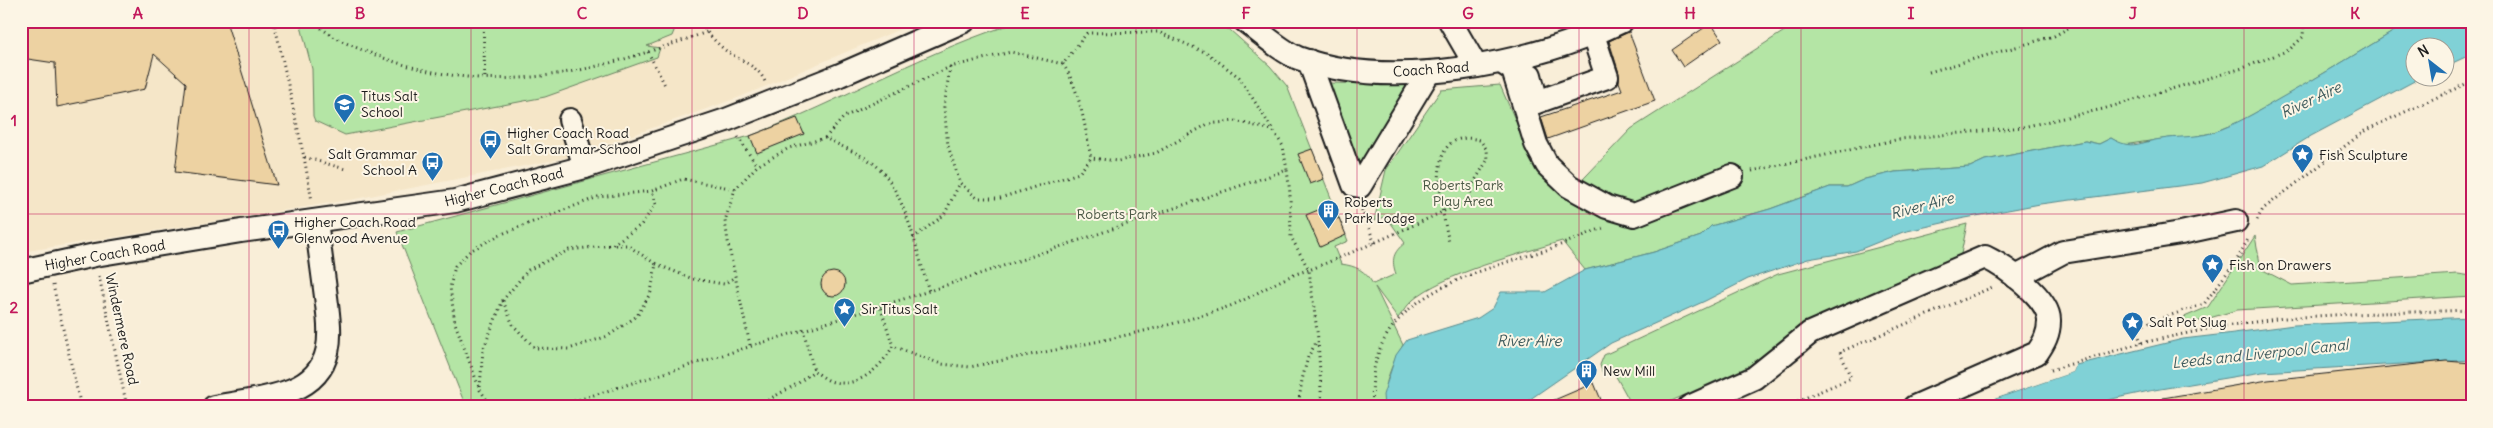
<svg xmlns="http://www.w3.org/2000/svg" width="2493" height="428" font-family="Delius,sans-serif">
<rect width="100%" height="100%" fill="#f9eed8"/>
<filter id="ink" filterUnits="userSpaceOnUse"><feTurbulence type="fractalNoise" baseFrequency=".02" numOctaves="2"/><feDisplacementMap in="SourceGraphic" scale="10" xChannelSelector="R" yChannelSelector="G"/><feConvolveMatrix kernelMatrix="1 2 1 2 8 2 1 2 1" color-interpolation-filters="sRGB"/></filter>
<g filter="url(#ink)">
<polygon fill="#f5e6c8" points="21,21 919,21 740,97 570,157 355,199 21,252"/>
<g fill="#b4e5a5" stroke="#688060">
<polygon points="318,21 678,21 672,36 647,46 660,48 657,57 545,97 345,135 315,121 313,116 312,69 301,26"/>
<path d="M1022,21H1208L1230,30L1270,66L1287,86L1348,241L1334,247L1341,264C1356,266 1365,270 1373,284L1396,274C1391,260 1393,252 1405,243L1386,216L1374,221L1386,170L1441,90L1500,85L1537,170L1565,198L1631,129L1800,21H2411L2291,93L2239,122L2211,133L2188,138H2170L2123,145L2111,138L2099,144L2085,141L1985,160L1970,167L1895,172L1865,179L1847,187H1830L1770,209L1711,226L1701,236L1654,252L1585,270L1562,241C1523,253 1442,274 1413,300C1407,305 1403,312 1398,318L1375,287L1403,345C1392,362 1383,386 1384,407H466L397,232L750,136C842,101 928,49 1022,21Z"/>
<polygon points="1327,83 1405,84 1409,93 1367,168 1355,165"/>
<polygon points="1967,224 1961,254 1785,350 1658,407 1633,407 1613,371 1603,374 1600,365 1604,355 1778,274"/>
<polygon points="2255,236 2261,269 2292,285 2458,274 2472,276 2472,296 2237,310 2189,324 2182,318 2208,307"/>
</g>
<g fill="#80d1d6" stroke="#58898c">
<path d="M2411,21H2472V54L2446,66V48H2416V78H2420L2311,136L2263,166L2202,183L2040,204L1960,219L1903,232L1856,251L1808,259L1748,279L1705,301L1611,343L1526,402L1527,407H1384L1383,395L1396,355L1407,340L1478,318L1493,308L1501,292H1545L1585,270L1654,252L1701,236L1711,226L1770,209L1830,187H1847L1865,179L1895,172L1970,167L1985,160L2085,141L2099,144L2111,138C2133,151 2139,142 2161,139C2178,136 2194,138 2211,133C2235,125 2257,112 2279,99C2324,74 2367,47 2411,21Z"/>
<polygon points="2472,317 2472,360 2262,372 2154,390 2112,399 2086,407 1972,407 2073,372 2076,365 2183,339 2226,334 2294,325"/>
</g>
<polygon fill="#f9eed8" points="2076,365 2073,372 1970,407 2071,370"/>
<g fill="#edd2a2" stroke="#1c1c1c">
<polygon points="21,21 226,21 277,185 175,172 186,83 154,54 145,89 57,107 55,63 21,58"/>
<polygon points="1711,23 1722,40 1683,67 1672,50"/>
<polygon points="1629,32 1655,101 1548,139 1541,117 1622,90 1619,82 1619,73 1609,41"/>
<polygon points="797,118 804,134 757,153 750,136"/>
<polygon points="1312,149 1324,179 1310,184 1298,154"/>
<polygon points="1323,208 1330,222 1339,218 1346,235 1320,247 1306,215"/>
<circle cx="833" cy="284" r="12"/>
<polygon points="2446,361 2472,363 2472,407 2164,407 2163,398 2268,380"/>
<polygon points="1594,383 1604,407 1538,407"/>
</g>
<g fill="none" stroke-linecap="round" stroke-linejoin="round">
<defs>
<g id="minor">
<path d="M1245,21C1260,32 1282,52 1298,58C1392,92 1534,64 1622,21"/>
<polyline points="1450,21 1476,66"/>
<polyline points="1309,61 1354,185 1360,186 1429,72"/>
<polyline points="1503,63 1513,70 1536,144 1547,165 1569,186 1607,207 1634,215 1732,176"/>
<polyline points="1530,75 1537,102 1607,77 1593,35"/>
<polyline points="570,120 585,167"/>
<polyline points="21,271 95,255 241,231 455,201 585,167 726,120 840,75 964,21"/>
<polyline points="2016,277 2063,252 2181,233 2236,221"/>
<path d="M214,407C239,402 268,400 292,390C339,371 330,329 325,289C322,266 319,243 316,221"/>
<path d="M1689,407L1754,378L1810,333L1985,257C2004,266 2050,298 2049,321C2049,334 2044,343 2037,353L1914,407"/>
</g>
</defs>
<use href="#minor" stroke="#1c1c1c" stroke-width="26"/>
<g stroke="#1c1c1c" stroke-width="3" stroke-dasharray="1 4" stroke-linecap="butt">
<polyline points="274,21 304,157 345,169"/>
<path d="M314,21C329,38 359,49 381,57C498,100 594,72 707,32"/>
<polyline points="483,21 485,80"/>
<path d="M698,21C706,31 715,42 725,50C740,61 759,65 766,84"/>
<polyline points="648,52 666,87"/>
<path d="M1063,64C1080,90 1085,127 1091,158"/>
<polyline points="950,67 944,107 948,146 960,183"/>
<polyline points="1929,72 2054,36 2081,21"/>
<polyline points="738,137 757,166"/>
<polyline points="825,138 844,117 950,67 1011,52 1063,64 1087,33 1158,32 1207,53 1239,77 1283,146 1287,170"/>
<polyline points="304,157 312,201"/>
<polyline points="1752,171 1900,139 2023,127 2103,109 2243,68 2289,50 2303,37 2304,21"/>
<polyline points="1360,205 1375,244"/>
<polyline points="2257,220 2263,209 2366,130 2472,81"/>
<polyline points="913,238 944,215 960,183 977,198 1000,198 1079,173 1091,158 1118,161 1156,153 1208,124 1235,121 1272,130"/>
<polyline points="656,264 693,279 724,284 735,277"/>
<polyline points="99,276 127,407"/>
<polyline points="53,285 81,407"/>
<polyline points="503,301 513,325 535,348 569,349 608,336 637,316 651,292 656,264 627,245 612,245"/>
<polyline points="803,329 814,371"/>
<polyline points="2141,343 2136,327 2204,304 2238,258 2248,239"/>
<path d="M750,345L729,248L725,221L735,189L757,166L789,148L825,138C840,146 859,153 873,163C905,187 917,253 929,291"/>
<polyline points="2051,370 2141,343 2217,327 2284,318 2350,314 2472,310"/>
<polyline points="480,387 483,350 503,300 528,270 569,250 612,245 641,225 656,204 652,191"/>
<polyline points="492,407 480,390 455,323 450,287 455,266 470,251 499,235 598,197 652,191 683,179 735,189"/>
<path d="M555,407L929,291L1287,170L1290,193L1291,237L1309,270C1280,277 1258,295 1230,306C1148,335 1055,349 970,367L941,364L893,346"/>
<path d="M755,407L797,384L814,371C819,374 825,379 830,381C857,390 881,368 893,346L880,306"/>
<polyline points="1298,407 1302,380 1308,357 1317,341"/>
<path d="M1322,407L1318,339L1309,270C1354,252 1397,233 1440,213C1449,208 1459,207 1468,202L1473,184L1488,159L1487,150L1480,140C1419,125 1443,212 1449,243"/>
<path d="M1370,407L1373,404C1363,298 1467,275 1546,250C1565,244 1584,235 1603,228"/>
<polyline points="1784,407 1851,378 1840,352 1995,286"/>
</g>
<use href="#minor" stroke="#fcf5e5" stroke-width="22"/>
</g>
</g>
<path fill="none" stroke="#c2185b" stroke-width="1" stroke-opacity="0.55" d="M249,21V407M471,21V407M692,21V407M914,21V407M1136,21V407M1357,21V407M1579,21V407M1801,21V407M2022,21V407M2244,21V407M21,214H2472"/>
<defs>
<symbol id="school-pin" viewBox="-11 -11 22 30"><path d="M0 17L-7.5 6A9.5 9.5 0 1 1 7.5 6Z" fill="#1f6fb2" stroke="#fcf5e5"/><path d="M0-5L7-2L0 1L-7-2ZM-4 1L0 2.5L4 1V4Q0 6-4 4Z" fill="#fff"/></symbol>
<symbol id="bus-pin" viewBox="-11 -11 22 30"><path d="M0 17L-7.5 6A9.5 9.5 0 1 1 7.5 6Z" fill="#1f6fb2" stroke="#fcf5e5"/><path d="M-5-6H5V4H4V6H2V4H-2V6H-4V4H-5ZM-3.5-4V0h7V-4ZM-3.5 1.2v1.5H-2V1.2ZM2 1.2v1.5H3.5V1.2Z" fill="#fff"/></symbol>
<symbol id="sight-pin" viewBox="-11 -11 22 30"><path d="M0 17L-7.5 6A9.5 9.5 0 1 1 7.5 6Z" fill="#1f6fb2" stroke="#fcf5e5"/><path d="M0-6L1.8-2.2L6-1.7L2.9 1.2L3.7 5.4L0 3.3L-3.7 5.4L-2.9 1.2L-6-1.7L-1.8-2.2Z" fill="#fff"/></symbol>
<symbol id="building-pin" viewBox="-11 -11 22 30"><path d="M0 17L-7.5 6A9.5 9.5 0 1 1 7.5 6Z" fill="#1f6fb2" stroke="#fcf5e5"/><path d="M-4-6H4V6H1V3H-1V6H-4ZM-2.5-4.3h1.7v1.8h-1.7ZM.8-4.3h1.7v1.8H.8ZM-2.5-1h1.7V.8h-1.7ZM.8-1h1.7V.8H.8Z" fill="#fff"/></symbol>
</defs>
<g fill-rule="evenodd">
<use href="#school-pin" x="332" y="92" width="25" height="34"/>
<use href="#bus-pin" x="478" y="128" width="25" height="34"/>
<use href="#sight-pin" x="2290" y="142" width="25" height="34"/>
<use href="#bus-pin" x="420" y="150" width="25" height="34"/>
<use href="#building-pin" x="1316" y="198" width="25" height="34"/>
<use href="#bus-pin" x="266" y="218" width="25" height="34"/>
<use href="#sight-pin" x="2200" y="252" width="25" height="34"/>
<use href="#sight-pin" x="832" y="296" width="25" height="34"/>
<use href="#sight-pin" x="2120" y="310" width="25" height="34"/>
<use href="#building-pin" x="1574" y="358" width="25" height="34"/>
</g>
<g text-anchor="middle" stroke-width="4" stroke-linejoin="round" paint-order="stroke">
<g font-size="14" fill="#1c1c1c" stroke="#fcf5e5">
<text transform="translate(1431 69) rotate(-4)" y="5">Coach Road</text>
<text transform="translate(504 187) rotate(-14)" y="5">Higher Coach Road</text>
<text transform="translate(105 255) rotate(-10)" y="5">Higher Coach Road</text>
<text transform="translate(122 329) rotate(78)" y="5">Windermere Road</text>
</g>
<g font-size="14" fill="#1c1c1c" stroke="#fcf5e5" text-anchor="start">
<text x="361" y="101">Titus Salt<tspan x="361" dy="16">School</tspan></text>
<text x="507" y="138">Higher Coach Road<tspan x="507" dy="16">Salt Grammar School</tspan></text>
<text x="417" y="159" text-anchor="end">Salt Grammar<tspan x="417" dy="16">School A</tspan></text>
<text x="2319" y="160">Fish Sculpture</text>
<text x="1344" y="207">Roberts<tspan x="1344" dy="16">Park Lodge</tspan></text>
<text x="294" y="227">Higher Coach Road<tspan x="294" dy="16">Glenwood Avenue</tspan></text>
<text x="2229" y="270">Fish on Drawers</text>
<text x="861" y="314">Sir Titus Salt</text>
<text x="2149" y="327">Salt Pot Slug</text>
<text x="1603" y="376">New Mill</text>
</g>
<g font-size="14" fill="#4a5845" stroke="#fcf5e5">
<text x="1463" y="190">Roberts Park<tspan x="1463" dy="16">Play Area</tspan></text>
<text x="1117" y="219">Roberts Park</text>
</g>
<g font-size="15" font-style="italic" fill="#3f5b5d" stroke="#fcf5e5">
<text transform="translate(2311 100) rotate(-25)" y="5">River Aire</text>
<text transform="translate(1922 206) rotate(-15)" y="5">River Aire</text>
<text x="1529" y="346">River Aire</text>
<text transform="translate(2260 354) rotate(-6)" y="5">Leeds and Liverpool Canal</text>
</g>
</g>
<rect width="2493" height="428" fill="none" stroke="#fcf5e5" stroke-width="55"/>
<g transform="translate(2430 62) rotate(329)"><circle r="24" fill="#fcf5e5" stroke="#a29e95"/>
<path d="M0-4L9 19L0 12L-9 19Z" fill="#1f6fb2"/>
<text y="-8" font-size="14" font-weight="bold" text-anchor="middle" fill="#1c1c1c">N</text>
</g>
<rect x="28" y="28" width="2438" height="372" fill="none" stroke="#c2185b" stroke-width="2"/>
<g font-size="16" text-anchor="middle" font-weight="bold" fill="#c2185b">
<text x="138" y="19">A</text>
<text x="360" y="19">B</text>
<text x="582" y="19">C</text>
<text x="803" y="19">D</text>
<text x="1025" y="19">E</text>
<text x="1246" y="19">F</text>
<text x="1468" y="19">G</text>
<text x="1690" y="19">H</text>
<text x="1911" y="19">I</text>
<text x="2133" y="19">J</text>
<text x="2355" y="19">K</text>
<text x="14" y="126">1</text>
<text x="14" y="313">2</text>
</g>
</svg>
